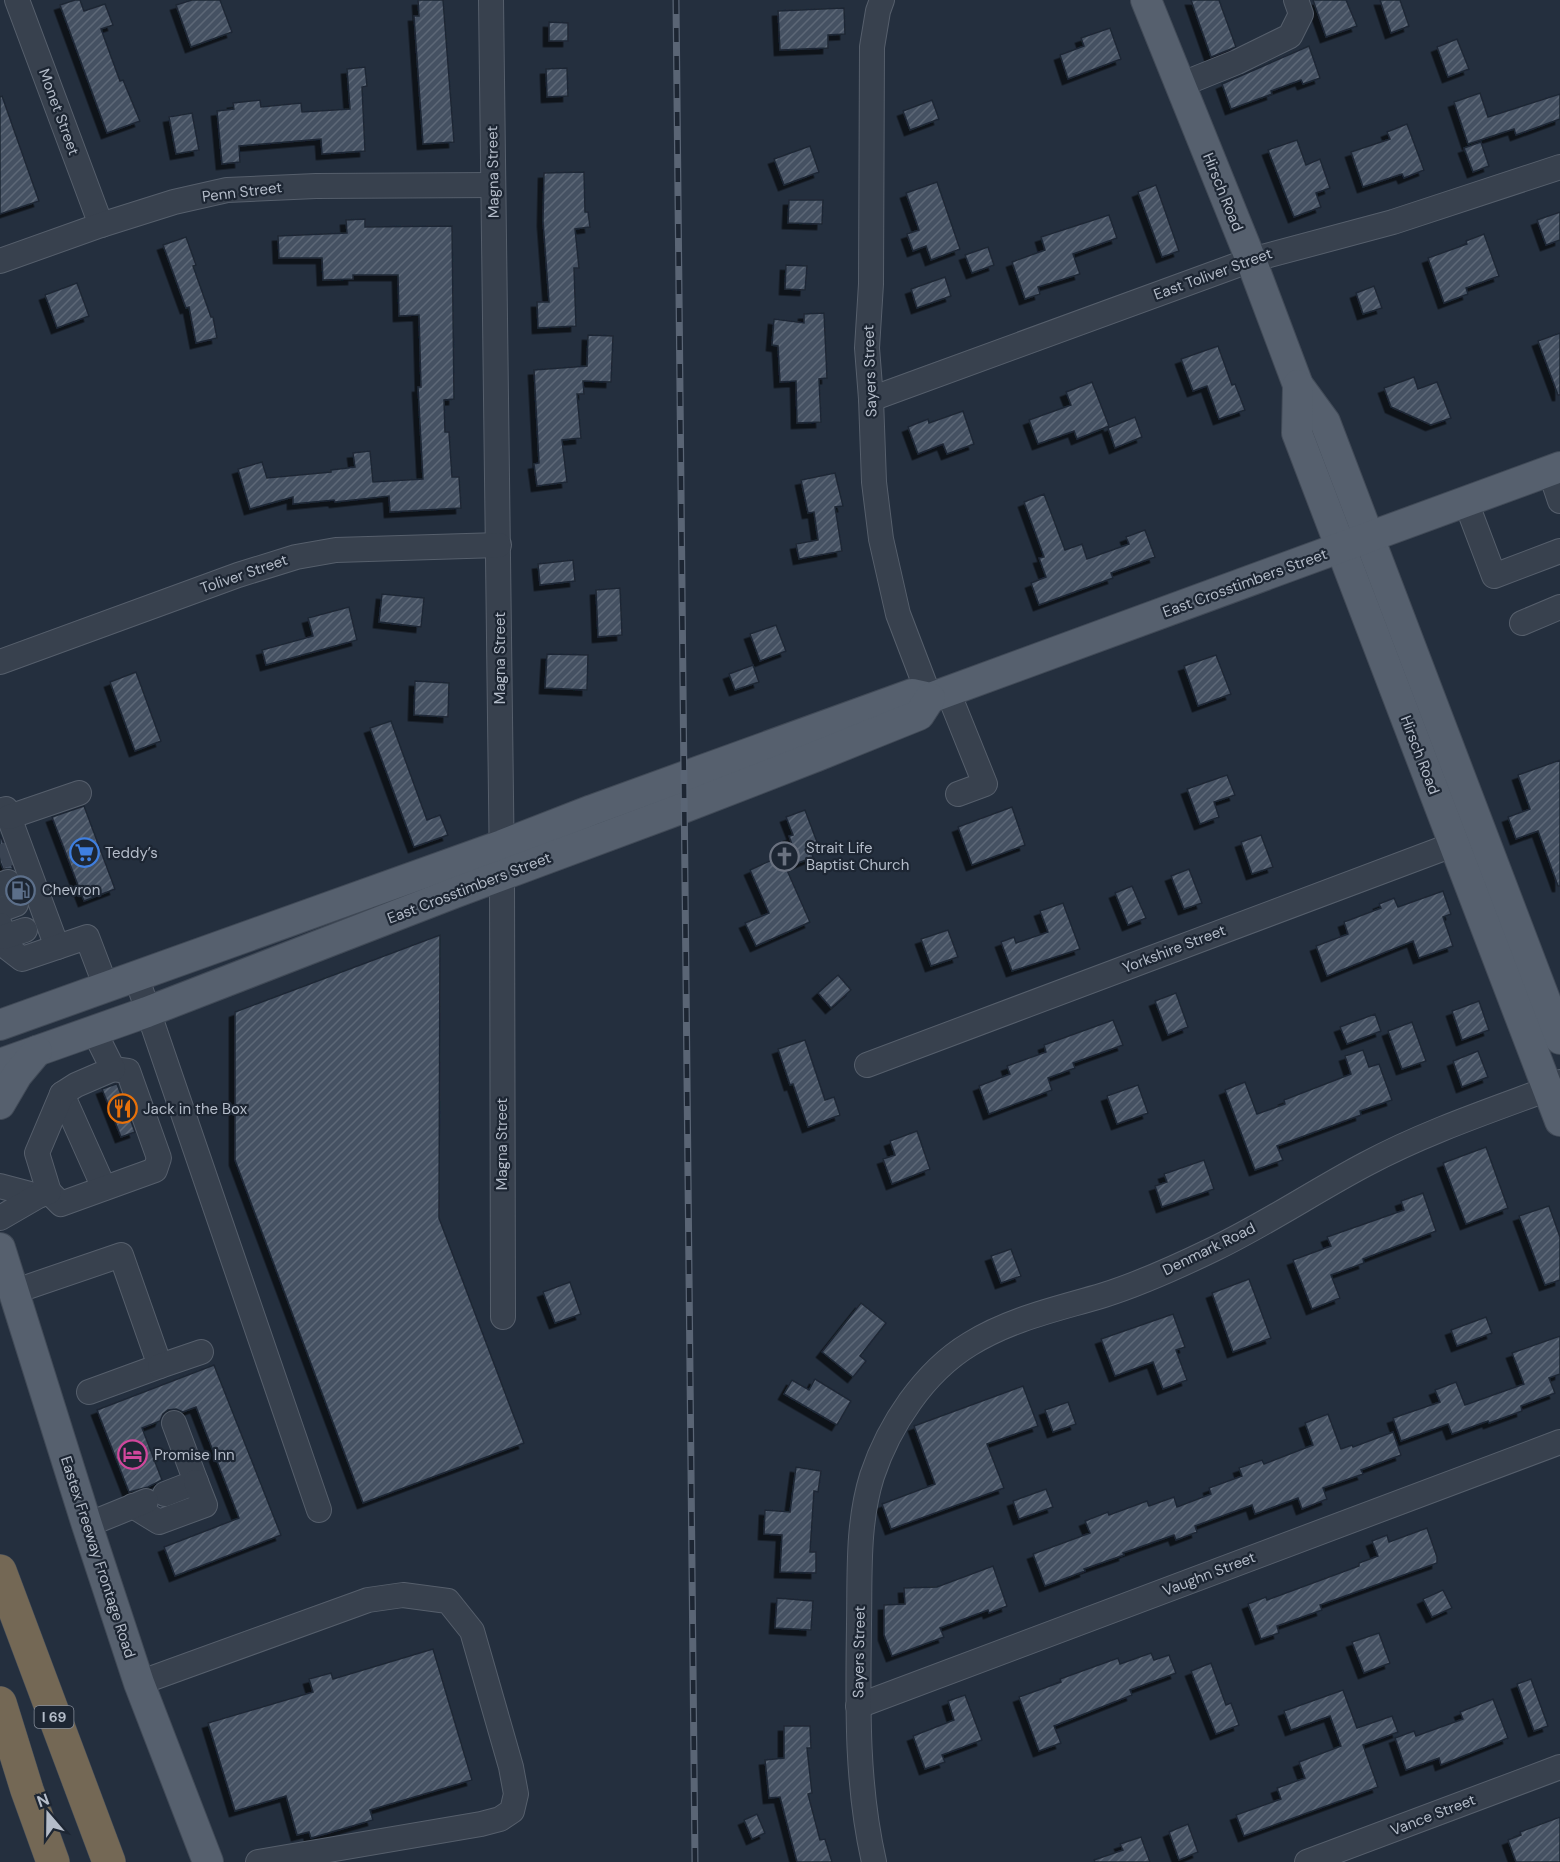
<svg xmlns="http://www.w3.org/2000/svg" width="1560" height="1862" font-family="'DM Sans',sans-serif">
<defs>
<pattern id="building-hatch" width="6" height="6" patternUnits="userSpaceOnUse" patternTransform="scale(1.5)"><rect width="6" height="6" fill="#455162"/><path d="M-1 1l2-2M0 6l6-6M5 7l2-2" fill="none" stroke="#5d6877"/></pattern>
<filter id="shadow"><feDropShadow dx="-5.5" dy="5.5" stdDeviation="0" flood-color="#0009"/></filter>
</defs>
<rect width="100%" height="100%" fill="#242f3e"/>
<g fill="url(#building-hatch)" stroke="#1f2835" stroke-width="1.5" filter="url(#shadow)">
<polygon points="75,0 80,0 84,11 105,4 113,25 101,29 120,81 123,80 140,121 107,133 60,5"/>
<polygon points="192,0 220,0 232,32 191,47 176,5"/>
<polygon points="418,0 443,0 454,142 423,144 414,16 419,16"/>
<polygon points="1191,0 1219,0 1236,47 1211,57"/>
<polygon points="1313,0 1346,0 1357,26 1326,37"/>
<polygon points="1380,0 1400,0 1409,26 1391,33"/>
<polygon points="844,8 845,34 828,35 828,48 780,50 778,11"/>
<polygon points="549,22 568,23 568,41 549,41"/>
<polygon points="1110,28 1121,59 1068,79 1060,55 1084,46 1081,38"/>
<polygon points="1457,39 1469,69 1448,77 1437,47"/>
<polygon points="1309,46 1320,78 1303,84 1301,80 1271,91 1272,94 1231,109 1222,84"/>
<polygon points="365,67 367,86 362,87 365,151 322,154 321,139 239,146 240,162 222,164 217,111 234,109 233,103 260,100 261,107 301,103 302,112 350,109 347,69"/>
<polygon points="567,68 568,96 547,97 546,69"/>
<polygon points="1480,93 1488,117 1560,94 1560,119 1516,135 1514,129 1468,144 1454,102"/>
<polygon points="2,96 39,201 0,214 0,97"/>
<polygon points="932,100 939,119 910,130 903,111"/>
<polygon points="192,113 199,150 176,154 169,117"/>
<polygon points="1407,124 1424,170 1404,178 1402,174 1363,187 1351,152 1390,139 1387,132"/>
<polygon points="1297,140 1306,165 1320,159 1330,188 1316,193 1321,207 1294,217 1268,150"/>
<polygon points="1481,142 1489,166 1473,172 1464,148"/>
<polygon points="810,146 819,172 784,185 774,159"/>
<polygon points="584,172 585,212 588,212 590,227 575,229 579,268 574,268 576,326 538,328 537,302 549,302 543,221 544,173"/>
<polygon points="937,182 960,249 931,260 926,246 913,251 907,234 919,230 906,193"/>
<polygon points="1156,185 1179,251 1162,257 1138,192"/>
<polygon points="789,200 823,200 822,224 788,223"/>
<polygon points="1560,212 1560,240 1546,245 1537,220"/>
<polygon points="1109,215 1117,238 1073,254 1080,274 1038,287 1040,294 1025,299 1012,262 1045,250 1041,237"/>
<polygon points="365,219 365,227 452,226 454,399 444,400 445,432 449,432 452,477 459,477 461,508 390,512 389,496 335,502 334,500 293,504 293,497 250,509 238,469 262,462 267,478 331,472 331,470 355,467 353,453 370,451 373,482 423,479 418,387 421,387 419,315 399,316 398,275 353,275 353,279 323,280 322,258 279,258 278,236 347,233 346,220"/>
<polygon points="1484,234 1499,276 1466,288 1468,294 1444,303 1428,258 1467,244 1466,241"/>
<polygon points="186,237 196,265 193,266 211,317 213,317 217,338 196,343 189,307 186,308 163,245"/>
<polygon points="988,247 994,265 972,273 965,255"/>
<polygon points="786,265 807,266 805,290 785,289"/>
<polygon points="945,277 951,296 917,308 911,289"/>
<polygon points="77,283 89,316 57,328 45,295"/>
<polygon points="1374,286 1382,308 1363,314 1356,293"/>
<polygon points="824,313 827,378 819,379 821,422 797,423 796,381 780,382 778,346 772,345 774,319 804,323 804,314"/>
<polygon points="1560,333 1560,395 1558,395 1538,341"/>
<polygon points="588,335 613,336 611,382 583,381 584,394 577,394 581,438 562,440 567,482 537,486 534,464 539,463 534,370 587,366"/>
<polygon points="1218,346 1232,385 1235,384 1245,410 1219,419 1207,386 1193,391 1181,359"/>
<polygon points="1414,377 1418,389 1437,382 1451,418 1431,425 1391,407 1384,388"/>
<polygon points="1092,382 1109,426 1077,439 1074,431 1038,444 1029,420 1071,405 1066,392"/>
<polygon points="963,411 974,444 947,454 943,444 918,454 908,427 928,419 929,423"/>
<polygon points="1135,417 1142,437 1115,448 1108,428"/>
<polygon points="835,473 843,506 835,507 842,551 799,559 796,544 818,540 814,512 808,513 801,480"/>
<polygon points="1044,494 1065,550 1082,544 1087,559 1129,544 1126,537 1145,530 1155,557 1111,573 1113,578 1039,605 1031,583 1046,577 1039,558 1044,557 1024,502"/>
<polygon points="573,560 575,581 540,585 538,564"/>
<polygon points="620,588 622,635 598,637 596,590"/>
<polygon points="382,594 424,598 421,627 379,622"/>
<polygon points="349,607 357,640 266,665 262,650 313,636 308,618"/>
<polygon points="776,625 786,651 760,661 750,634"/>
<polygon points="547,654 588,655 587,690 545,688"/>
<polygon points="1216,655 1231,694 1198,706 1184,666"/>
<polygon points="753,665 759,682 735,690 729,674"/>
<polygon points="136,672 161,741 135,751 110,682"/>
<polygon points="415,681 449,683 448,717 414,715"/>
<polygon points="391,721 427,820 440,815 448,835 414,847 370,728"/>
<polygon points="1560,760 1560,886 1558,886 1538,831 1516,839 1508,817 1530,809 1518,775"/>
<polygon points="1227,775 1235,795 1214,802 1219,817 1200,824 1187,789"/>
<polygon points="84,806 115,889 84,901 52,817"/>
<polygon points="1012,807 1025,845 972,865 958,827"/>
<polygon points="805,810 817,842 809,845 813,857 786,868 810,922 756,946 745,923 769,913 750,870 794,850 789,836 793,835 786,817"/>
<polygon points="0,834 13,869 3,869 0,861"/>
<polygon points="1261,835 1273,867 1252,874 1241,842"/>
<polygon points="1189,869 1202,903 1184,909 1171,876"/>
<polygon points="1132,886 1146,918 1128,925 1115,893"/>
<polygon points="1443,891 1451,914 1443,917 1453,946 1419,958 1413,941 1327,976 1316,946 1348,934 1344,922 1381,908 1379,904 1394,898 1398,907"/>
<polygon points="1063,903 1080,949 1012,971 1001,942 1014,937 1016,943 1048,932 1040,911"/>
<polygon points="948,930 958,957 931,966 921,939"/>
<polygon points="440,935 439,1218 524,1443 363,1503 235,1160 235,1012"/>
<polygon points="838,975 851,990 831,1008 818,993"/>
<polygon points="1176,993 1188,1027 1168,1035 1155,1001"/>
<polygon points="1479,1001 1489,1030 1462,1040 1452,1011"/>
<polygon points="1375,1014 1381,1031 1347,1044 1340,1027"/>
<polygon points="1113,1020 1123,1045 1073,1063 1075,1068 1048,1078 1052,1090 989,1114 979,1086 1010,1074 1007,1066 1046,1052 1044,1045"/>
<polygon points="1412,1022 1426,1061 1402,1069 1388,1031"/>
<polygon points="805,1040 825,1100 834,1097 840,1115 808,1127 793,1084 790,1085 778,1049"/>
<polygon points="1363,1050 1369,1067 1379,1064 1392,1100 1360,1111 1361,1115 1277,1146 1283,1160 1255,1170 1225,1090 1245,1082 1257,1114 1285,1104 1284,1100 1351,1074 1345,1056"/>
<polygon points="1478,1051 1488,1077 1462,1087 1453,1061"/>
<polygon points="116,1084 117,1084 135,1132 121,1137 102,1089"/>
<polygon points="1138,1085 1148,1113 1117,1124 1107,1096"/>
<polygon points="917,1131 930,1169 892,1184 883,1159 895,1155 890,1141"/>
<polygon points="1486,1147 1508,1208 1466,1224 1443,1163"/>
<polygon points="1204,1160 1214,1189 1162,1207 1155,1186 1167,1182 1164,1174"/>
<polygon points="1423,1193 1436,1231 1363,1259 1364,1263 1331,1275 1340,1298 1312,1309 1293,1260 1331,1246 1327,1237 1404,1210 1401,1201"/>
<polygon points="1549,1206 1560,1237 1560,1280 1545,1285 1519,1216"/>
<polygon points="1011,1249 1021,1276 1001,1283 991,1256"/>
<polygon points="1249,1279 1271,1338 1233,1352 1212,1293"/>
<polygon points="570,1282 581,1314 555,1323 543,1292"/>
<polygon points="861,1303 886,1323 860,1356 866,1361 853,1377 822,1352"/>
<polygon points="1173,1314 1185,1347 1176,1350 1187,1380 1163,1389 1153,1362 1115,1376 1101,1339"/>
<polygon points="1486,1317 1492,1333 1457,1346 1451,1330"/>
<polygon points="1560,1336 1560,1374 1549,1378 1555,1393 1521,1406 1522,1411 1489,1423 1488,1421 1452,1434 1448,1424 1401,1441 1393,1418 1440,1402 1435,1390 1456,1382 1465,1405 1524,1384 1512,1353"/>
<polygon points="214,1365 281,1535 175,1576 164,1547 239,1518 196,1407 183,1412 176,1409 168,1410 163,1414 160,1421 142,1428 162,1480 148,1487 129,1492 97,1410"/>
<polygon points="815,1379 851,1401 837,1425 784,1394 792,1380 809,1390"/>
<polygon points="1023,1386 1038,1426 987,1444 1004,1488 891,1529 882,1504 935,1484 914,1426"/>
<polygon points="1068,1402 1076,1424 1053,1432 1045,1410"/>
<polygon points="1328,1414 1341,1449 1352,1445 1353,1447 1393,1432 1401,1455 1361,1470 1363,1474 1323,1488 1327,1499 1302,1509 1298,1498 1255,1514 1252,1505 1195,1526 1197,1532 1176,1540 1174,1535 1123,1553 1124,1555 1084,1569 1085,1571 1045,1586 1033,1554 1090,1533 1085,1521 1108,1512 1109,1515 1147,1501 1149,1506 1174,1497 1177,1507 1211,1494 1209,1488 1242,1476 1239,1468 1262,1460 1264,1464 1313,1445 1305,1423"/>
<polygon points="796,1467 821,1471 818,1492 814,1491 810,1552 816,1552 816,1573 780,1572 782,1535 764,1534 765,1510 790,1512"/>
<polygon points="1046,1489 1053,1507 1019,1519 1013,1501"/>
<polygon points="1427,1528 1437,1557 1437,1563 1320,1605 1322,1610 1277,1626 1279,1633 1261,1639 1248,1604 1266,1597 1267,1600 1359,1566 1359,1563 1378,1556 1372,1541 1387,1535 1389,1542"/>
<polygon points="993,1566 1007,1606 989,1613 988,1610 940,1628 944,1637 892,1656 884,1635 884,1605 905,1604 904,1588 937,1587"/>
<polygon points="1443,1590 1452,1608 1432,1617 1423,1599"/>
<polygon points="777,1598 813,1601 811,1630 775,1628"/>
<polygon points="1379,1633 1390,1663 1364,1673 1352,1642"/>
<polygon points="433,1649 472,1780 370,1810 373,1820 311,1838 309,1832 297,1835 286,1796 235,1811 208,1723 313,1692 309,1679 331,1673 333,1679"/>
<polygon points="1151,1653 1154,1660 1169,1655 1176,1673 1130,1690 1132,1695 1054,1726 1061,1743 1039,1751 1019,1697 1061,1682 1060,1679 1118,1658 1120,1664"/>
<polygon points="1211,1663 1226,1705 1231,1703 1239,1725 1216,1734 1191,1671"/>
<polygon points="1531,1679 1548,1726 1534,1731 1517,1684"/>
<polygon points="1343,1690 1357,1728 1392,1716 1398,1732 1363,1745 1378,1787 1244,1836 1236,1815 1281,1799 1277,1788 1305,1778 1299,1762 1341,1746 1330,1716 1291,1730 1284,1711"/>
<polygon points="965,1695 982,1740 942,1755 945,1762 925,1769 913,1736 954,1720 948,1701"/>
<polygon points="1493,1699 1508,1738 1441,1765 1439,1758 1406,1770 1395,1738 1414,1731 1416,1736 1463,1719 1460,1712"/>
<polygon points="784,1726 810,1726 811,1748 807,1748 812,1793 808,1794 820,1840 825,1839 832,1862 797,1862 780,1797 769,1798 765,1760 784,1758"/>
<polygon points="757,1814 765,1833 752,1839 744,1820"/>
<polygon points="1560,1817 1560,1862 1516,1862 1508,1840 1521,1835 1520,1832"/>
<polygon points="1188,1824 1198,1852 1179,1860 1169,1832"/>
<polygon points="1141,1837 1150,1862 1095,1862 1094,1860 1123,1850 1120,1844"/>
</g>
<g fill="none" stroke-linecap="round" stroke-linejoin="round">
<polyline stroke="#3a4453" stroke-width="24" stroke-dasharray="24 12" stroke-linecap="butt" points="0,857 17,851"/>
<defs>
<g id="minor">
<polyline points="17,0 101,225"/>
<polyline points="491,0 502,876 503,1317"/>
<polyline points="882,0 878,11 872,47 871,284 867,348 871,399 874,482 881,539 898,614 930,698"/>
<polyline points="1180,85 1237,62 1290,36 1301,14 1296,0"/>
<polyline points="0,261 101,225 174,202 227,190 316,186 493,185"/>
<polyline points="871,399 1251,260 1393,222 1560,167"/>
<polyline points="1550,471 1560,501"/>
<polyline points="1466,502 1494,576 1560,551"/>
<polyline points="1522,623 1560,607"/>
<polyline points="0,662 238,575 296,557 336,550 499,545"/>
<polyline points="948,692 985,784 958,794"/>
<polyline points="0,811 6,809 57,947"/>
<polyline points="9,817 79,793"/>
<polyline points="0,885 8,882"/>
<polyline points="0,910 16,904"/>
<polyline points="0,925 9,949 22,959 87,937 106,987"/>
<polyline points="4,937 25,930"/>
<polyline points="136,976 319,1510"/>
<polyline points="867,1065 1471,838"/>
<polyline points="62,1094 104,1188"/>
<polyline points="0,1186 38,1196"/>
<polyline points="49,1192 61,1204 155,1170 159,1158 128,1071 113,1069"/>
<polyline points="0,1218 38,1196 49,1192 37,1153 62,1094 76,1085 113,1069 94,1031"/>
<polyline points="13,1292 121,1255 160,1366 89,1392"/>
<polyline points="160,1366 201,1352"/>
<polyline points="165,1494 196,1482 174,1423"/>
<polyline points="133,1506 159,1522 205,1505 196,1482"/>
<polyline points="87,1525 146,1501"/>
<polyline points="139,1683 368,1600 403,1595 448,1601 472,1631 511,1767 516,1794 512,1811 500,1819 481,1824 258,1862"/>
<polyline points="858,1706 1560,1442"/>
<path d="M874,1862C856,1783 858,1704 859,1624C860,1575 857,1524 872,1476C889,1425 924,1372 970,1344C1012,1318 1058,1309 1104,1295C1142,1283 1179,1266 1214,1249C1266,1224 1315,1191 1366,1164C1424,1133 1486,1112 1548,1089L1560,1082"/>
<polyline points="1307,1862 1560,1767"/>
</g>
<g id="major">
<polyline points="1146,0 1251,260 1298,385 1325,422 1560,1039"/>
<polyline points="1298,385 1297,433 1560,1121"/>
<polyline points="0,1025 502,845 592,810 912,694 930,698 1560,467"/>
<polyline points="0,1064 147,1012 454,893 683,808 817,756 919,715 930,698"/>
<polyline points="0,1104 17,1075 37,1051"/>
<polyline points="0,1248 87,1525 139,1683 208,1862"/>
</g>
<g id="highway">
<polyline points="0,1571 109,1862"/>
<polyline points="0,1703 27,1790 53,1862"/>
</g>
</defs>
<use href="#minor" stroke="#565f6c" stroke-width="26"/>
<use href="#major" stroke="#414a57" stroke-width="32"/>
<use href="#highway" stroke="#434c59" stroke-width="34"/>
<use href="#minor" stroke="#38414e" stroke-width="24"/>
<use href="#major" stroke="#56606e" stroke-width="30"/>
<use href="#highway" stroke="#746855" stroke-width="33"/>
<defs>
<polyline id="rail" points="676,0 695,1862"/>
</defs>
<use href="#rail" stroke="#5a6575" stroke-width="7"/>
<use href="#rail" stroke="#1d2633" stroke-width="4.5" stroke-dasharray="14" stroke-linecap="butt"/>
</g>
<defs>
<symbol id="supermarket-ring" viewBox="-11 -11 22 22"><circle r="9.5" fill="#1d2633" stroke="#3f7fe0" stroke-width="1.5"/><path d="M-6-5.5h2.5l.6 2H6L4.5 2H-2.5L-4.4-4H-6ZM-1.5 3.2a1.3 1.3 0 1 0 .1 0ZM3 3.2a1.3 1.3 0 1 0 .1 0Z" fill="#3f7fe0"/></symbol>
<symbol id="church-ring" viewBox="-11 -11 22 22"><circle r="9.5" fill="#1d2633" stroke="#6b7280" stroke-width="1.5"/><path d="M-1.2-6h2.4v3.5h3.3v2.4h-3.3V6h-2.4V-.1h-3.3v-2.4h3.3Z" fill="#6b7280"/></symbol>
<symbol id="fuel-ring" viewBox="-11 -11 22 22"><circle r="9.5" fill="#1d2633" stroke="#5c6f8a" stroke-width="1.5"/><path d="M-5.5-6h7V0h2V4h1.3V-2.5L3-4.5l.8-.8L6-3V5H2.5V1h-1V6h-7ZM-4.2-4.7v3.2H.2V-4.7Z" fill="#5c6f8a"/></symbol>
<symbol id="restaurant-ring" viewBox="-11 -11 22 22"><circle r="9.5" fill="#1d2633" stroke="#e8710a" stroke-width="1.5"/><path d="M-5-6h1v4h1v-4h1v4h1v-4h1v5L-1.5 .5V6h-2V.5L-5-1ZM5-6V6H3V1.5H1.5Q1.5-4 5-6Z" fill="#e8710a"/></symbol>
<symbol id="hotel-ring" viewBox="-11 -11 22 22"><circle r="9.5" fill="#1d2633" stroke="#d1479c" stroke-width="1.5"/><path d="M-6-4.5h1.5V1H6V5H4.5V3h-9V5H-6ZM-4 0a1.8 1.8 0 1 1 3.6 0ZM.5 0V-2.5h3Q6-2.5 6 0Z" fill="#d1479c"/></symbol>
</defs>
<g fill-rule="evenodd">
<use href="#supermarket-ring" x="68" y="836" width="33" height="33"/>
<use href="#church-ring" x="768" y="840" width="33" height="33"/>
<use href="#fuel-ring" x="4" y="874" width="33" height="33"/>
<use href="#restaurant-ring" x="106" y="1092" width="33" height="33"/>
<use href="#hotel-ring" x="116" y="1438" width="33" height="33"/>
</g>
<g text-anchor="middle" stroke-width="4.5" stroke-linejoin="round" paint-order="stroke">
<rect fill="#1d2633" stroke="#878f9c" stroke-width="1.5" x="34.5" y="1706" width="39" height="22" rx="4.5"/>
<g font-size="14" font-weight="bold" fill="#b4bcc9">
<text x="54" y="1722">I 69</text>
</g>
<g font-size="15" fill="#b4bcc9" stroke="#1d2633">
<text transform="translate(59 112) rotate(70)" y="5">Monet Street</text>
<text transform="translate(493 172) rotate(-91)" y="5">Magna Street</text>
<text transform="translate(242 192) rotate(-7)" y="5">Penn Street</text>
<text transform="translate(1223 192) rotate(68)" y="5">Hirsch Road</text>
<text transform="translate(1213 274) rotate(-20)" y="5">East Toliver Street</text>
<text transform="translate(870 371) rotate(-92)" y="5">Sayers Street</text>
<text transform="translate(244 574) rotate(-19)" y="5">Toliver Street</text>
<text transform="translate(1245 583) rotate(-20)" y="5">East Crosstimbers Street</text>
<text transform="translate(500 658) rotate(-90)" y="5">Magna Street</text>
<text transform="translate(1420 755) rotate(69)" y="5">Hirsch Road</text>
<text transform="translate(469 888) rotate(-21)" y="5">East Crosstimbers Street</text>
<text transform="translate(1174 949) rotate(-21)" y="5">Yorkshire Street</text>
<text transform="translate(502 1144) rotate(-90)" y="5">Magna Street</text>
<text transform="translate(1209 1249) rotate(-26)" y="5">Denmark Road</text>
<text transform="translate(98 1557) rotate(72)" y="5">Eastex Freeway Frontage Road</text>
<text transform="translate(1209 1574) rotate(-21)" y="5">Vaughn Street</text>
<text transform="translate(859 1652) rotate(-89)" y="5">Sayers Street</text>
<text transform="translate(1433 1815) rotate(-21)" y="5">Vance Street</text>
</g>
<g font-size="15" fill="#b4bcc9" stroke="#1d2633" text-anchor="start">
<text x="806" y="853">Strait Life<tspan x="806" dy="17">Baptist Church</tspan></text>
<text x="105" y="858">Teddy’s</text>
<text x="42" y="895">Chevron</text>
<text x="143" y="1114">Jack in the Box</text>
<text x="154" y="1460">Promise Inn</text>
</g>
</g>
<g transform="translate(48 1814) rotate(340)" stroke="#1d2633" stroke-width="4.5" paint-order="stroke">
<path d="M0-4.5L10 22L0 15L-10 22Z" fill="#b4bcc9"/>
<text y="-9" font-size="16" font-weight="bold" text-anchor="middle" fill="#b4bcc9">N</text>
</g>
</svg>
